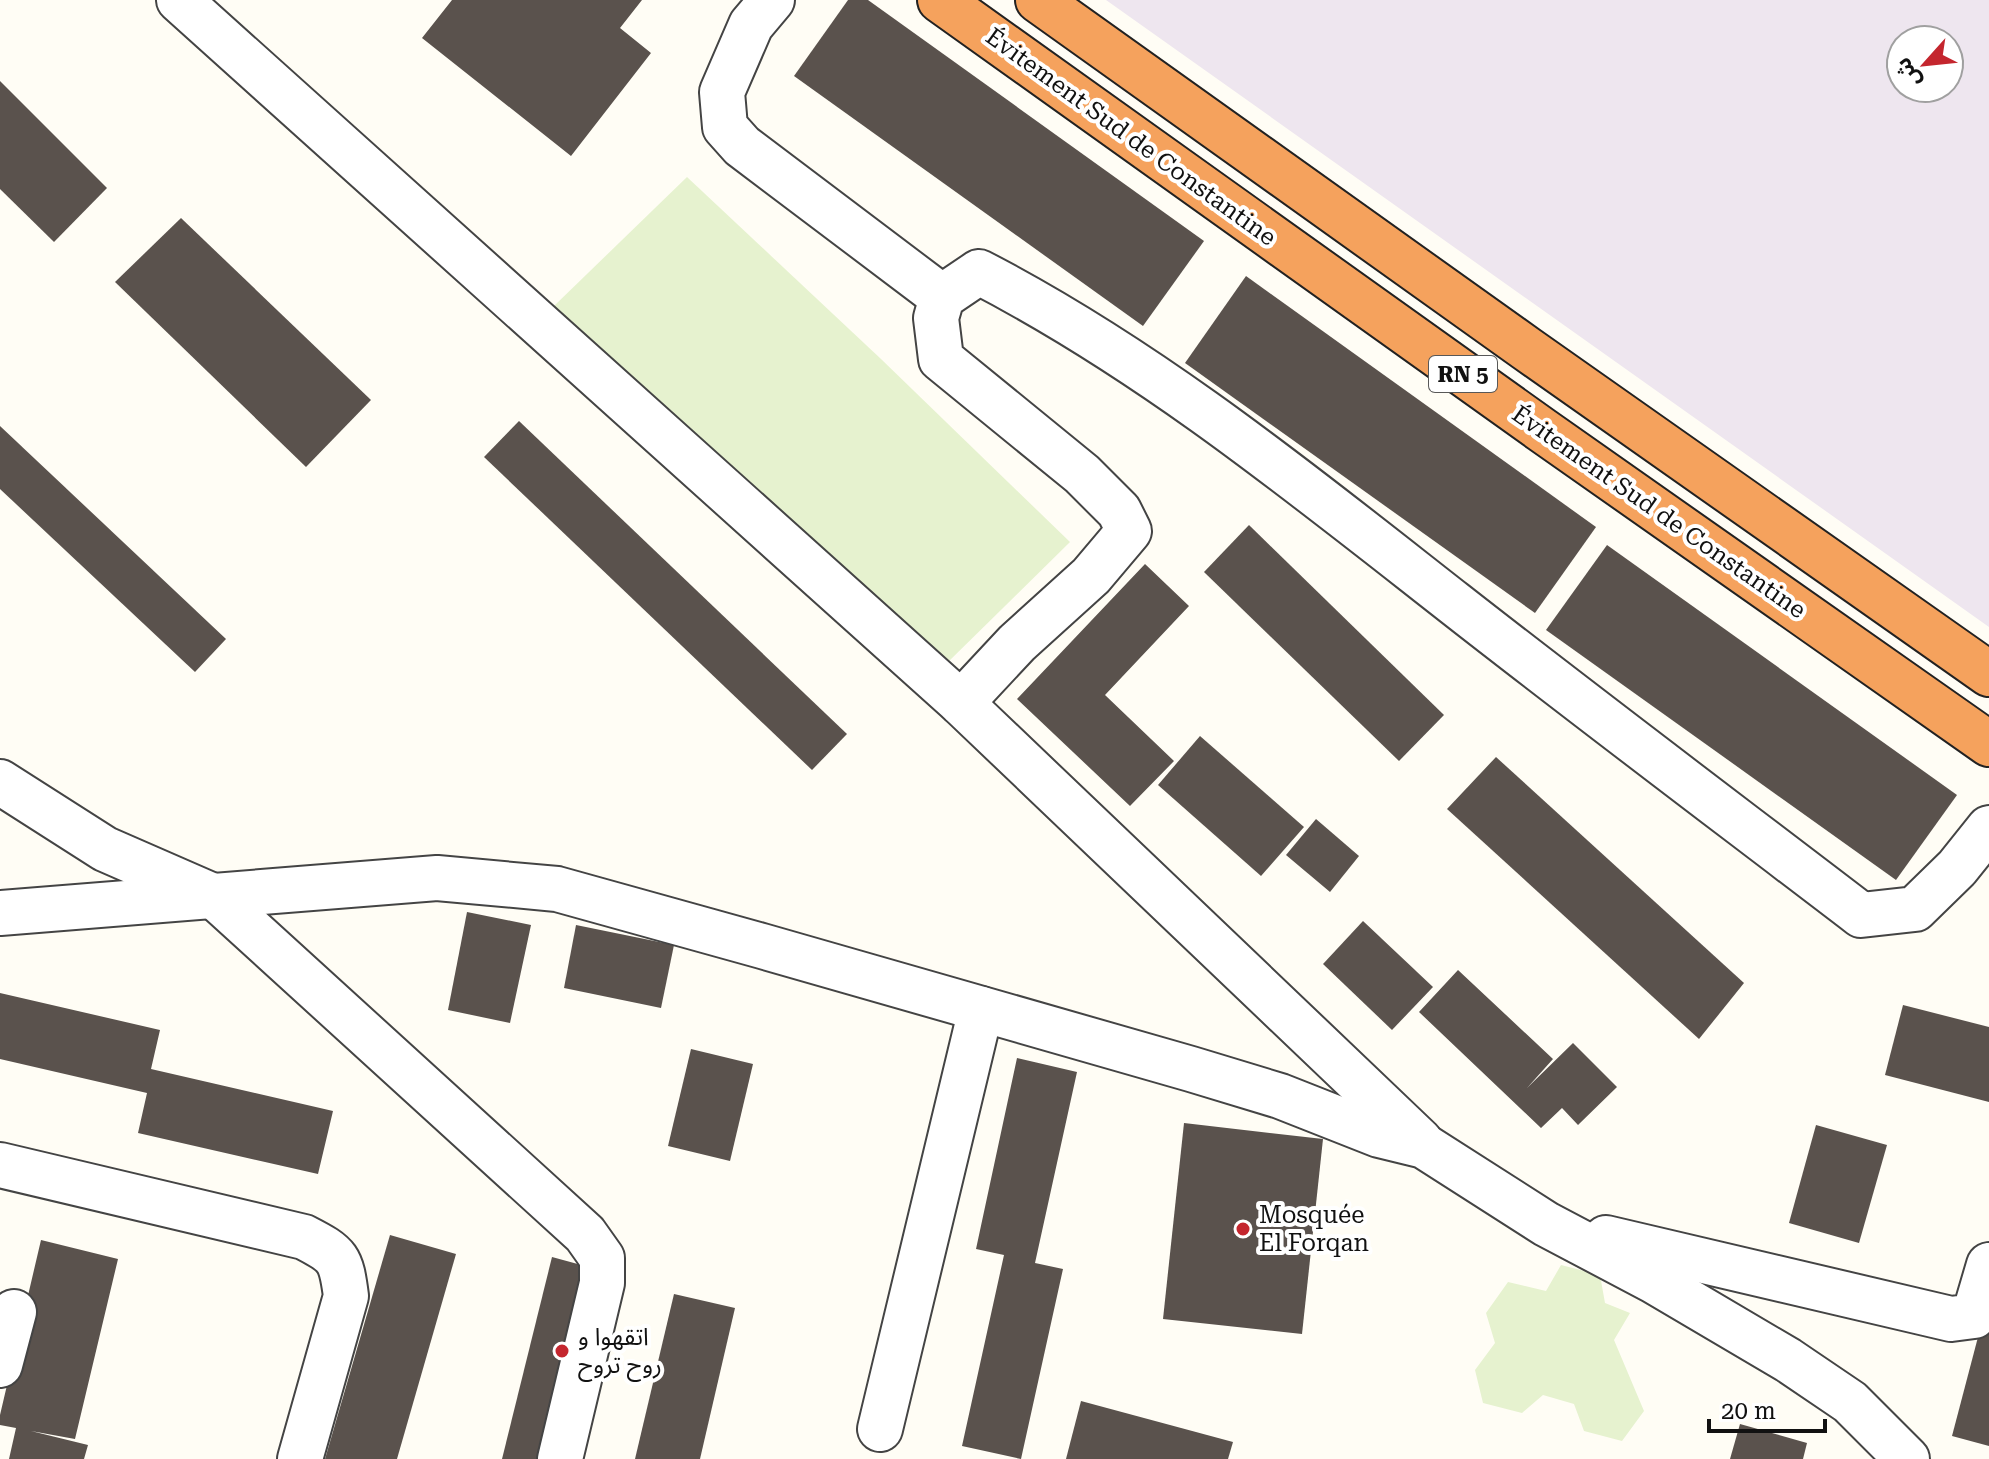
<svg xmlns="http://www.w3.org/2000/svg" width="1989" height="1459" font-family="'Roboto Serif','Noto Sans Arabic',serif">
<rect width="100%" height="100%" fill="#fffdf5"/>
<path fill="#eee6ef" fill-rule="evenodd" d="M1106,0H1989V627ZM1901,40H1949V88H1901Z"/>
<g fill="#e6f2cf">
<polygon points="687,177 881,359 1070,542 946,664 554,306"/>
<polygon points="1561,1265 1600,1275 1605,1303 1630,1313 1614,1340 1644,1411 1622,1441 1584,1431 1574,1404 1543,1395 1522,1413 1483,1403 1475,1370 1495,1343 1486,1313 1508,1282 1546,1291"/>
</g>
<g fill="#5a524d">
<polygon points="452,0 642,0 620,28 651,53 571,156 422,38"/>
<polygon points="848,0 868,0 1204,241 1143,326 794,76"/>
<polygon points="0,81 107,188 54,242 0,189"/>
<polygon points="181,218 371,400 306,467 115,282"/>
<polygon points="1246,276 1596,527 1535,613 1185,363"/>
<polygon points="519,421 847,734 812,770 484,457"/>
<polygon points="0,426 226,639 195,672 0,489"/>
<polygon points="1249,525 1444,715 1399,761 1204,572"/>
<polygon points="1607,545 1957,795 1896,880 1546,630"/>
<polygon points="1145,564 1189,606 1105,695 1174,761 1130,806 1017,699"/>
<polygon points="1200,736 1304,827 1261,876 1158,785"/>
<polygon points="1496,757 1744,983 1699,1039 1447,809"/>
<polygon points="1316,819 1359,856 1330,892 1286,855"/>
<polygon points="467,912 531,925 510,1023 448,1010"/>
<polygon points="1363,921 1433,987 1392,1030 1323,964"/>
<polygon points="576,925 674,945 661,1008 564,988"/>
<polygon points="1458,970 1553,1059 1527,1088 1573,1043 1617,1087 1578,1125 1562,1108 1541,1128 1419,1012"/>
<polygon points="0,993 160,1030 151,1069 333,1111 318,1174 138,1133 147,1093 0,1059"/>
<polygon points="1903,1005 1989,1027 1989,1102 1885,1075"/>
<polygon points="691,1049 753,1064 730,1161 668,1146"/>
<polygon points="1017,1058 1077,1072 1035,1263 1063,1269 1021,1459 962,1446 1004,1255 976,1249"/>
<polygon points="1184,1123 1323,1139 1302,1334 1163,1319"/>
<polygon points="1816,1125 1887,1145 1859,1243 1789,1223"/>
<polygon points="390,1235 456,1254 397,1459 325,1459"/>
<polygon points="41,1240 118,1259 75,1439 31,1431 88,1445 84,1459 9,1459 16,1428 0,1425 0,1415"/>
<polygon points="552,1257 596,1269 548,1459 502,1459"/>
<polygon points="674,1294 735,1308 700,1459 635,1459"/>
<polygon points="1988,1299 1989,1299 1989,1446 1952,1436"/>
<polygon points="1081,1401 1233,1442 1228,1459 1066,1459"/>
<polygon points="1740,1424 1807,1443 1803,1459 1730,1459"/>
</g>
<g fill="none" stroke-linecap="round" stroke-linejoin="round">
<defs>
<g id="minor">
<polyline points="179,0 961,703 1420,1141"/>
<polyline points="772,0 751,25 722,92 725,127 742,146 942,297"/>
<path d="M961,703L1017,643L1091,576L1129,531L1119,511L1082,474L941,359L936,318L942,297L979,272C1151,361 1302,484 1454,603C1588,708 1725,811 1861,915L1915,909L1957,868L1989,828"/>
<polyline points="0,782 105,849 215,897 585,1234 602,1258 602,1283 560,1459"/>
<polyline points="0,913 437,878 557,889 762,946 1191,1069 1280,1096 1379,1135 1424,1146 1546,1224 1654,1281 1788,1360 1850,1402 1907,1459"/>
<path d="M0,1165L304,1237C339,1255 341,1258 346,1296L300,1459"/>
<polyline points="1606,1238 1951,1319 1974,1316 1989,1265"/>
<polyline points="0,1365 14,1312"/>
<polyline points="880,1429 981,1009"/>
</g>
<g id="highway">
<polyline points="940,0 1542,430 1989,744"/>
<polyline points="1038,0 1527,349 1989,674"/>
</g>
</defs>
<use href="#minor" stroke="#444" stroke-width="48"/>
<use href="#highway" stroke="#222" stroke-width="48"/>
<use href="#minor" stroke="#fff" stroke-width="44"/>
<use href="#highway" stroke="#f5a25d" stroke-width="44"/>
</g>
<g fill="#c4262e" stroke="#fff" stroke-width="3">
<circle cx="1243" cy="1229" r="8"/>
<circle cx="562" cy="1351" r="8"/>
</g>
<g text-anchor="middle" stroke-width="8" stroke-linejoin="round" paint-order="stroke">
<rect fill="#fff" stroke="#585858" stroke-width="2" x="1429" y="356" width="68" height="36" rx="6"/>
<g font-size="22" font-weight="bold" fill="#111">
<text x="1463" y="382">RN 5</text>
</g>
<g font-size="24" fill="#111" stroke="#fff">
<text transform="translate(1131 137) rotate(36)" y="8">Évitement Sud de Constantine</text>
<text transform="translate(1659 512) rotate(35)" y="8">Évitement Sud de Constantine</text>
</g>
<g font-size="24" fill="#111" stroke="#fff" text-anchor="start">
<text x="1259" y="1223">Mosquée<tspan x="1259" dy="28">El Forqan</tspan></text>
<text x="578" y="1345">اتقهوا و<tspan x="578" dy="28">روح تروح</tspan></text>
</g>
</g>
<g transform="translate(1925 64) rotate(243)"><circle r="38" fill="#ffffff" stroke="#a0a0a0" stroke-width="2"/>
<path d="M0-6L14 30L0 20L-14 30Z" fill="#c4262e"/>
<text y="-12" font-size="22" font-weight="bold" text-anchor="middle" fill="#111111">ش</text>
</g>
<path d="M1709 1419v12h116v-12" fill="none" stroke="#111111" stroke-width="4"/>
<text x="1721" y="1419" font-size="24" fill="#111111" stroke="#ffffff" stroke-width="6" paint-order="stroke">20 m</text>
</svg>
